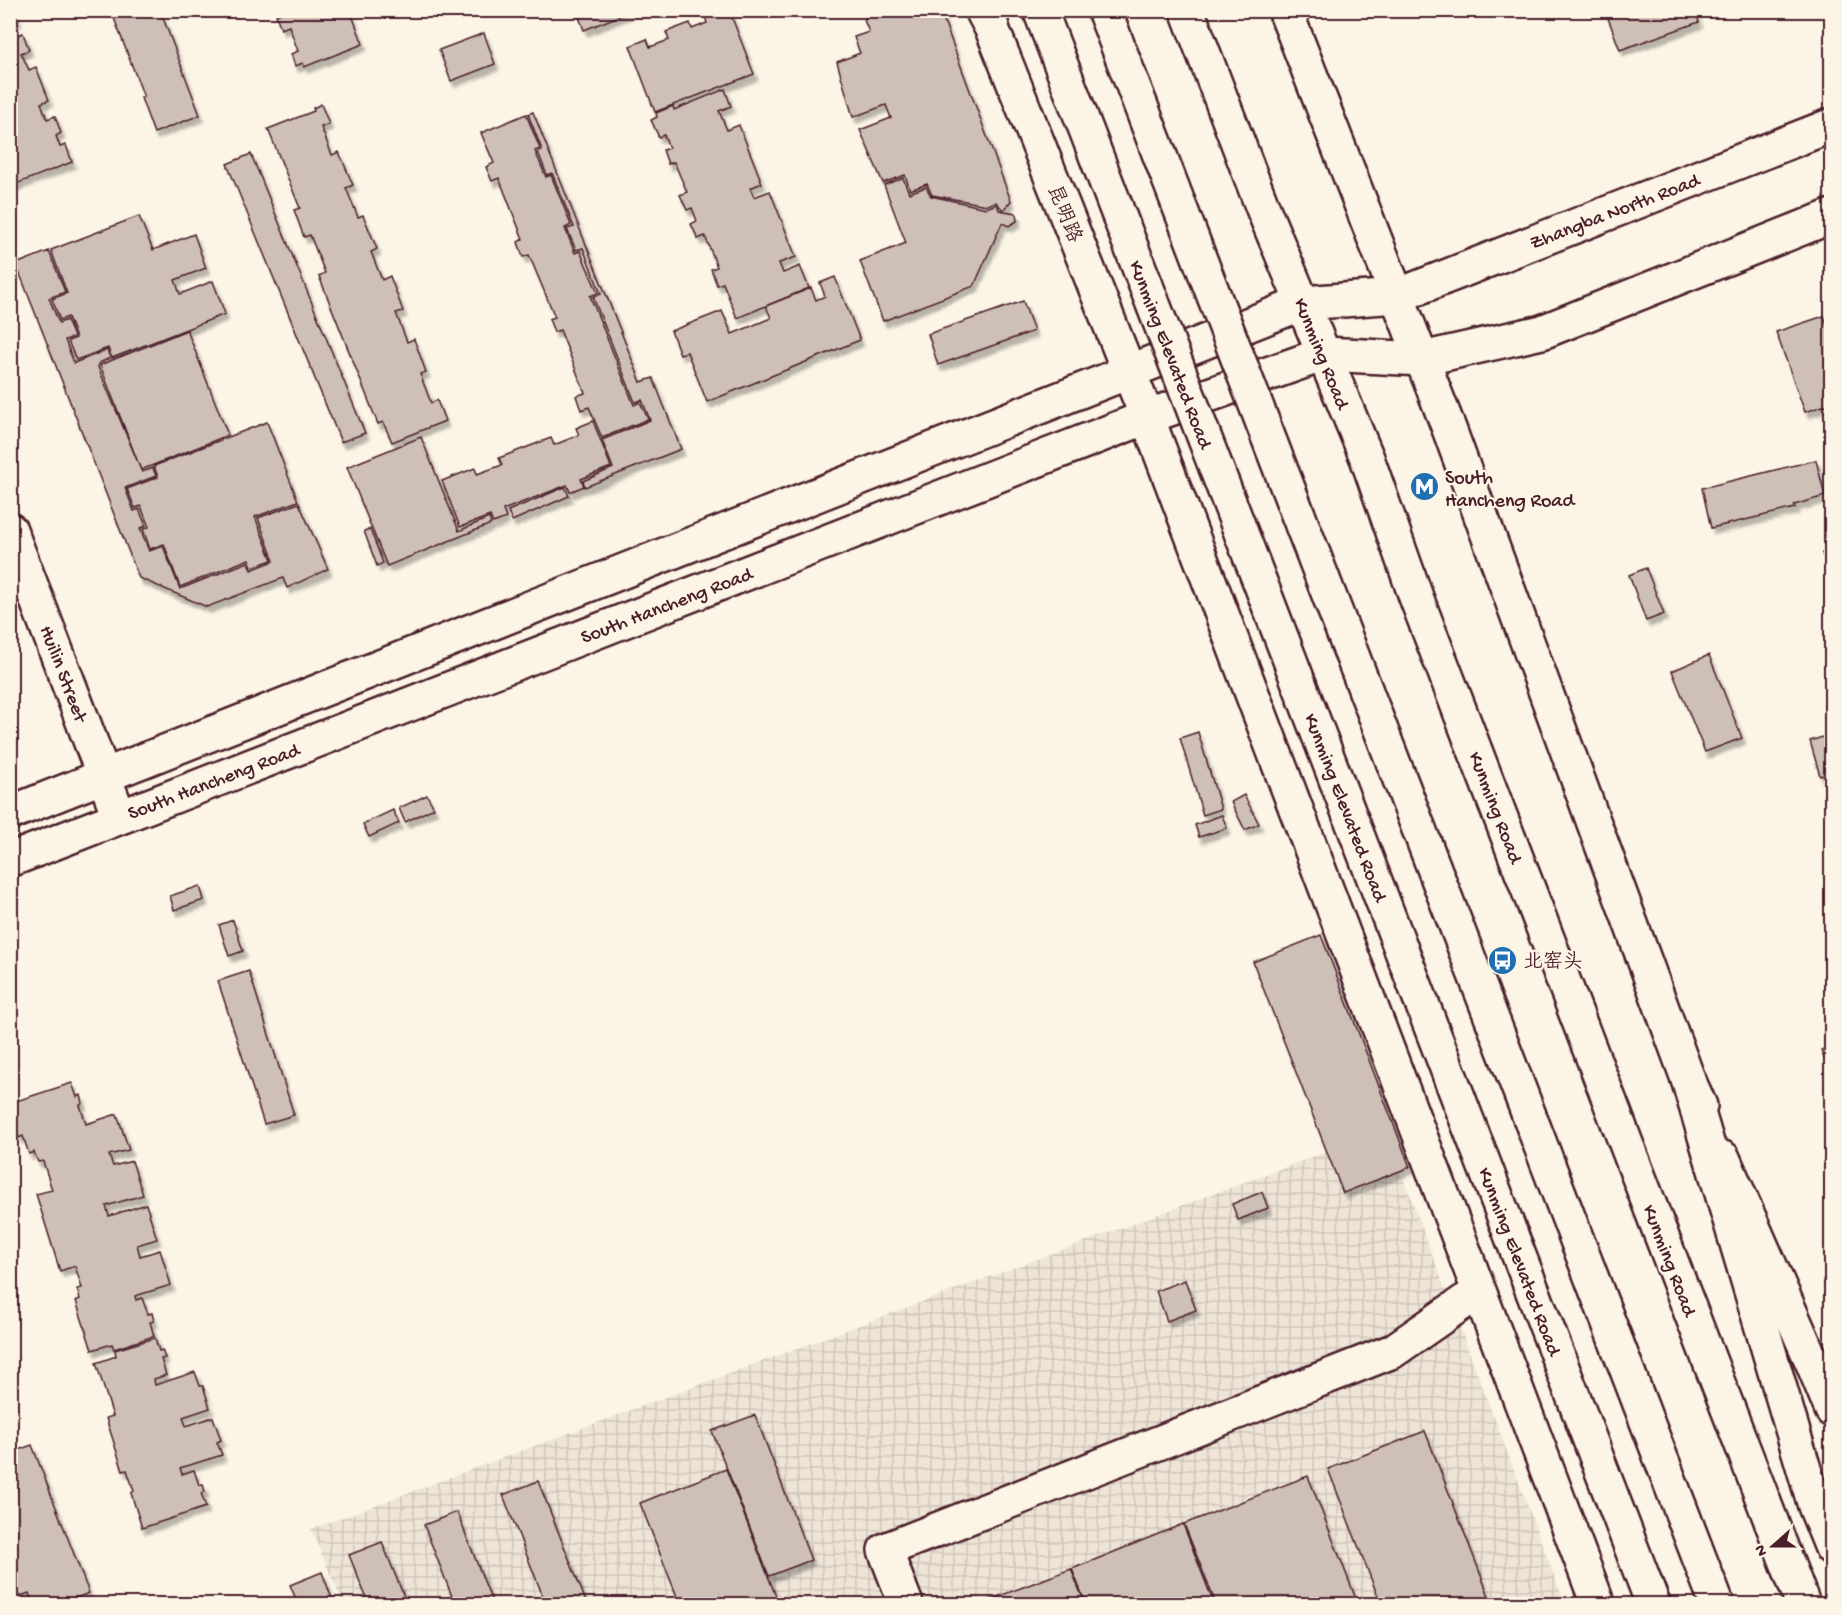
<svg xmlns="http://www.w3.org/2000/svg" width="1842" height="1615" font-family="'Gochi Hand','LXGW WenKai TC',sans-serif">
<defs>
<pattern id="industrial-grid" width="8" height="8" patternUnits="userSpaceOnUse" patternTransform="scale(1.5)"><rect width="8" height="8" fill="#eee5d7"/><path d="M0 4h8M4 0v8" fill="none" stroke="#cec4b9"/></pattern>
<filter id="shadow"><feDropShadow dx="3.5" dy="6" stdDeviation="1.5" flood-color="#0004"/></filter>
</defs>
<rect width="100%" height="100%" fill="#fcf5e5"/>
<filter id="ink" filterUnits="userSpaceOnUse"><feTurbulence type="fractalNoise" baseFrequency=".0167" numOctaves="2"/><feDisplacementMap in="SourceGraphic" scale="12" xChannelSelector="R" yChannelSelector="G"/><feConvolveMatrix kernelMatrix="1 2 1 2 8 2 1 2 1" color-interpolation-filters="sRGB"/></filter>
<g filter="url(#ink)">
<polygon fill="url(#industrial-grid)" points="1385,1130 1565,1604 343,1604 311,1529"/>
<g fill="#cfc0b7" stroke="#4a1f2b" stroke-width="1.5" filter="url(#shadow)">
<polygon points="10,10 14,10 18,20 10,22"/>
<polygon points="111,10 160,10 200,115 154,133 141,98 144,97"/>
<polygon points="283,10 350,10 363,44 304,67 303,63 295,66 291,54 298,51 289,26 281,29 276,15 284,12"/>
<polygon points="585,10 634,10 584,30 579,17 587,14"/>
<polygon points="722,10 729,10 754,74 655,112 630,46 647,39 650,47 669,40 666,32 690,23 692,29 707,23 705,17"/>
<polygon points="872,10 940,10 1011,201 1003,210 996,202 987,205 932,195 927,184 910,190 905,175 883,183 860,130 891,118 886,105 853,117 837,62 860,53 854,37 869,32 864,20"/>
<polygon points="1605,10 1695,10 1699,22 1620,50"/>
<polygon points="10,25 15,36 23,33 29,50 21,53 29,70 36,67 49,100 41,103 47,119 55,116 61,133 56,136 60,147 66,145 72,162 11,186"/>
<polygon points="484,33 495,64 451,81 439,50"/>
<polygon points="725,89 731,106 719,111 727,130 739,125 762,183 750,188 754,197 770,191 796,257 779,263 783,273 800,266 809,288 737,318 723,283 717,285 711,269 717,267 705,236 698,239 691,224 697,221 692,208 687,210 680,195 687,192 674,162 668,164 663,150 669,148 664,135 659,137 651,120 657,117 656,113 673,106 674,110"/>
<polygon points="321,104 329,124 321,127 332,155 339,152 353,185 346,188 358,217 363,215 377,249 371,252 382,280 390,276 403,311 396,313 407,342 414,339 426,372 420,374 431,403 437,400 445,421 392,442 383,422 378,424 319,276 325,273 310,235 304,237 294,210 300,208 268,129 314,111 313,108"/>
<polygon points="533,112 641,382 653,378 681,449 585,487 583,481 613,468 602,440 650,420 642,400 635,402 593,297 601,294 583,248 576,250 567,229 574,227 552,173 547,175 538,152 542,150 528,114"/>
<polygon points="526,114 540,149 535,151 546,177 551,175 571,225 565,228 575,253 580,251 598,293 590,296 634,405 640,402 648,419 602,438 589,407 581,410 576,396 585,393 560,330 554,332 549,319 555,317 529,255 523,257 518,242 523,239 499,178 492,181 486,167 494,163 481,133"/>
<polygon points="251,154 365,433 341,442 227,164"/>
<polygon points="903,178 909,193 926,187 931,196 986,208 997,204 999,210 1016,213 1017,221 1009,226 1002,223 974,286 883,321 860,261 906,243 884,185"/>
<polygon points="139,216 153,250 194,234 206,268 175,280 180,294 213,281 225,314 112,358 108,348 76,360 68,341 76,338 68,317 60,320 52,299 67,293 51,250"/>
<polygon points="49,251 65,292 49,298 59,323 67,320 74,337 65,340 74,363 107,350 110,358 99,363 98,367 142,472 153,468 156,476 125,488 134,511 139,509 146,526 140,528 149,551 163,546 180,589 248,562 251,570 274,561 258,518 299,503 328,569 287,588 283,578 207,607 139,578 16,264"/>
<polygon points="835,277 860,340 707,402 687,352 680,354 671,331 722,311 732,334 771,318 766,306 811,288 816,300 825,296 820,283"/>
<polygon points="1023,301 1034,331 938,365 928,334"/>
<polygon points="1824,316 1832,339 1832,403 1805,412 1776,332"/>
<polygon points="187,330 228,435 141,470 100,365"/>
<polygon points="593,421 611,467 581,479 584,486 570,492 567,485 503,510 506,518 493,523 490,516 460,527 442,481 475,468 477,474 502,465 499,458 551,438 554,445 579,435 576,428"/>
<polygon points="267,422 298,501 255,517 272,560 252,567 249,559 180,587 164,544 150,549 143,529 149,527 145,517 141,506 135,508 127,489 158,477 154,466"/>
<polygon points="421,437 459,531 489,518 491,524 387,566 347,467"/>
<polygon points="1816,460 1825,496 1794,505 1795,508 1711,528 1702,488"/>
<polygon points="565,487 569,496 512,521 508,511"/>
<polygon points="370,529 383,563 377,566 364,531"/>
<polygon points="1832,550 1832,582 1822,553"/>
<polygon points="1646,568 1664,614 1646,621 1629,575"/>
<polygon points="1709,655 1742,738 1705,752 1672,671"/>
<polygon points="1198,732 1221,809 1203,815 1180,738"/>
<polygon points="1832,734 1832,773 1820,776 1810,741"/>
<polygon points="427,795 434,808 405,822 399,808"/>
<polygon points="1244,795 1259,824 1245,830 1231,802"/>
<polygon points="393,810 399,823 369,837 363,824"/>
<polygon points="1222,815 1227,828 1199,837 1195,825"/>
<polygon points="200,886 204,900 174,910 170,896"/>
<polygon points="233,920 243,951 229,956 219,925"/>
<polygon points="1321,935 1410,1167 1343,1193 1253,962"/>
<polygon points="249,971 294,1115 264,1124 218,981"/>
<polygon points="1832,1046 1832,1078 1821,1050"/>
<polygon points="72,1083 77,1097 81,1095 83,1103 80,1105 86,1124 117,1114 129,1150 109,1155 113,1166 132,1161 143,1195 106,1206 109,1216 146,1204 157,1239 137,1245 140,1256 160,1250 171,1285 135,1296 136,1300 142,1298 148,1314 152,1313 154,1321 150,1322 154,1336 114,1349 112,1344 92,1350 76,1301 80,1299 77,1289 82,1288 75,1266 60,1271 36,1194 52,1190 43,1161 38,1162 34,1152 29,1154 23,1136 19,1138 10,1110 10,1103"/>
<polygon points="1262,1192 1268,1208 1238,1220 1232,1204"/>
<polygon points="1185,1280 1196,1310 1167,1321 1156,1291"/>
<polygon points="155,1338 159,1351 162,1350 165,1358 161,1359 166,1375 154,1379 155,1385 195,1372 200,1386 203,1386 210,1408 183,1417 186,1426 213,1417 221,1440 217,1442 222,1455 180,1468 182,1474 194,1470 199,1485 203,1484 205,1492 201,1493 206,1507 142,1528 131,1493 134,1491 127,1470 123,1471 106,1418 113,1416 96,1363 116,1356 115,1350"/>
<polygon points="755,1415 811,1560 769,1576 712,1431"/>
<polygon points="1425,1431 1492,1604 1381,1604 1328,1469"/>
<polygon points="32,1445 89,1593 60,1604 33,1604 29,1593 10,1600 10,1453"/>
<polygon points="726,1469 779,1604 680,1604 640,1503"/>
<polygon points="1308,1476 1358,1604 1216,1604 1184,1524"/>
<polygon points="538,1481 587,1604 546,1604 503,1495"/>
<polygon points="457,1512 493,1604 455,1604 424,1525"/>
<polygon points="1183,1524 1214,1604 1086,1604 1072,1569"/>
<polygon points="382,1542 407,1604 369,1604 349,1555"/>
<polygon points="1071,1569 1085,1604 978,1604"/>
<polygon points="322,1572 334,1604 298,1604 290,1585"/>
</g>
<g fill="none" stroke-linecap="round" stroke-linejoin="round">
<defs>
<g id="minor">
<polyline points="982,10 993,31 1147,417"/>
<polyline points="10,530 119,816"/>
<polyline points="906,1604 885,1550 1393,1351 1465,1301"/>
</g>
<g id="major">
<polyline points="1187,10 1264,211 1367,458 1416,597 1803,1604"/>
<polyline points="1285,10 1448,426 1688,1079 1700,1106"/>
<polyline points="10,813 1303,303 1397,296 1832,125"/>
<polyline points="10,860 1147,417 1324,354 1422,359 1542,332 1832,216"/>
<polyline points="1723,1158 1813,1364 1832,1410"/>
</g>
<g id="highway">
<polyline points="988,10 993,31"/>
<polyline points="1147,417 1598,1604"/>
<polyline points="1688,1079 1815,1506 1832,1548"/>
</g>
</defs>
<use href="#minor" stroke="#4a1f2b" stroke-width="38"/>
<use href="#major" stroke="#4a1f2b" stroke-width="38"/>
<use href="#highway" stroke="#4a1f2b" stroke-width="38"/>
<use href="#minor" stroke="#fcf5e5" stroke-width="33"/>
<use href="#major" stroke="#fcf5e5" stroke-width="33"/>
<use href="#highway" stroke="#fcf5e5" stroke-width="33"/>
<defs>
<g id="highway-bridge">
<polyline points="1040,10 1653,1604"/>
<polyline points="1104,10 1717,1604"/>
</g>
</defs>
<use href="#highway-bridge" stroke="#4a1f2b" stroke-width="38" stroke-linecap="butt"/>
<use href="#highway-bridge" stroke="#fcf5e5" stroke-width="33"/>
</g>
</g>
<defs>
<symbol id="metro-disc" viewBox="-11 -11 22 22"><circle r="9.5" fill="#1f6fb2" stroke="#fcf5e5"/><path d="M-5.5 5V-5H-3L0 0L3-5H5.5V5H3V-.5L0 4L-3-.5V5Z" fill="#fff"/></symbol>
<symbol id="bus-disc" viewBox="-11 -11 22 22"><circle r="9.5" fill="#1f6fb2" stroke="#fcf5e5"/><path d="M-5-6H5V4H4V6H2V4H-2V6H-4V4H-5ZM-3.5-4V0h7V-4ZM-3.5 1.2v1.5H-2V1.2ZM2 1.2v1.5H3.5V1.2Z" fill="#fff"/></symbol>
</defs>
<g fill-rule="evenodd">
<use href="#metro-disc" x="1408" y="470" width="33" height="33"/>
<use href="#bus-disc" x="1486" y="944" width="33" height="33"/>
</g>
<g text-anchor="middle" stroke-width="4.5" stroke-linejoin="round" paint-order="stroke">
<g font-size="20" fill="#4a1f2b" stroke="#fcf5e5">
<text transform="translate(1614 210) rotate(-21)" y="7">Zhangba North Road</text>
<text transform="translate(1066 213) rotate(68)" y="7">昆明路</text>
<text transform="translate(1323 353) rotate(68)" y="7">Kunming Road</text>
<text transform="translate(1172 354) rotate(69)" y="7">Kunming Elevated Road</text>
<text transform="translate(666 604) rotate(-21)" y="7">South Hancheng Road</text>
<text transform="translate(65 673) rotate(69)" y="7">Huilin Street</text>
<text transform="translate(213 780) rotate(-21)" y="7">South Hancheng Road</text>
<text transform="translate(1347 807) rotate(69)" y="7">Kunming Elevated Road</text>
<text transform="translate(1497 807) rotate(69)" y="7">Kunming Road</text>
<text transform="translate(1671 1260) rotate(69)" y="7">Kunming Road</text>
<text transform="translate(1521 1261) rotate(69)" y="7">Kunming Elevated Road</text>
</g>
<g font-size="20" fill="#4a1f2b" stroke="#fcf5e5" text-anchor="start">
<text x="1445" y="483">South<tspan x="1445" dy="23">Hancheng Road</tspan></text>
<text x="1523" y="967">北窑头</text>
</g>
</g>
<rect width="1842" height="1615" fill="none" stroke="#fcf5e5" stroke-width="36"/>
<rect x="18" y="18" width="1806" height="1579" fill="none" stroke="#4a1f2b" stroke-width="2" filter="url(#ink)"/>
<g transform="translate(1773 1546) rotate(249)" stroke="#fcf5e5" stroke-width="4.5" paint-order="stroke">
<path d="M0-4.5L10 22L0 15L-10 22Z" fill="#4a1f2b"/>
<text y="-9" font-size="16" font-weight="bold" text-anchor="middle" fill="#4a1f2b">N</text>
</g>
</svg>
